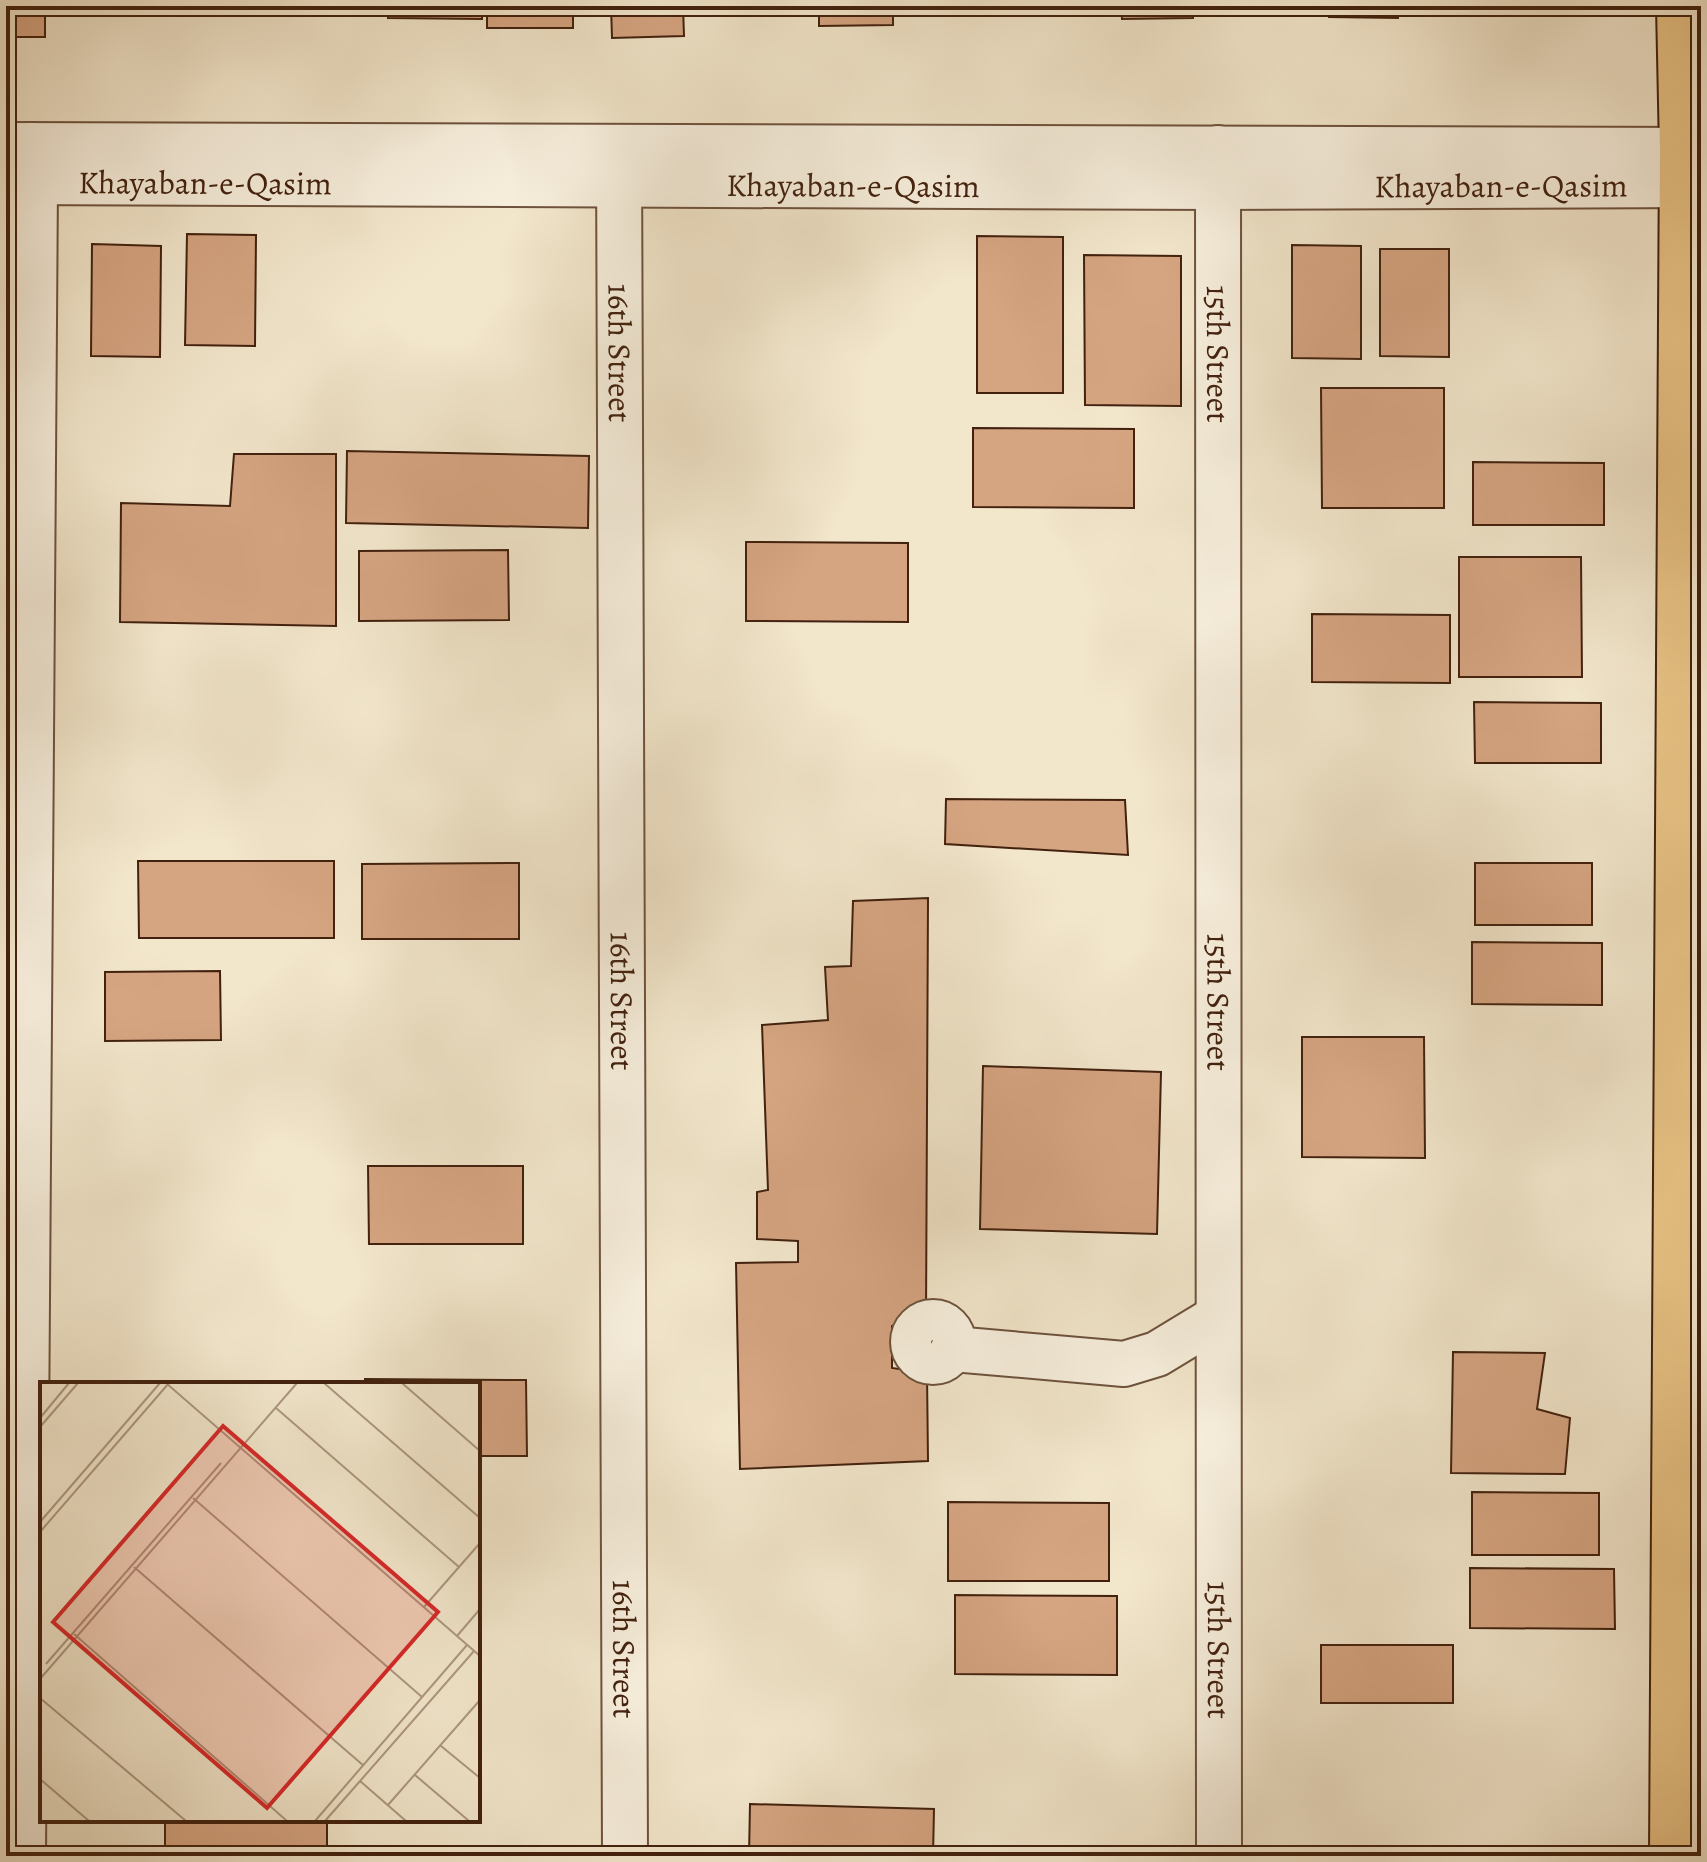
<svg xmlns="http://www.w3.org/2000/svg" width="1707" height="1862" font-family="Alegreya,serif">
<rect width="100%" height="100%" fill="#f2e6cb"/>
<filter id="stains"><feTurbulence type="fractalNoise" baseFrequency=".0025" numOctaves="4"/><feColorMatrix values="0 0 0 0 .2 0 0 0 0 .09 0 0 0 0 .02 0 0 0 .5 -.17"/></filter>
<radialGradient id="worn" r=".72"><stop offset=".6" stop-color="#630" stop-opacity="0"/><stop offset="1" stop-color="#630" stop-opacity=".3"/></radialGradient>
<g fill="#d5a481" stroke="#42210e" stroke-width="2">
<rect x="6" y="6" width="39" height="31"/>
<polygon points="388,6 482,6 482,19 388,18"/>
<rect x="487" y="6" width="86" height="22"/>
<polygon points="611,6 683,6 684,36 612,38"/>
<polygon points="819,6 893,6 893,25 819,26"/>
<polygon points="1121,6 1192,6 1193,18 1122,19"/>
<polygon points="1329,6 1398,6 1398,18 1329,17"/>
<polygon points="187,234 256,235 255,346 185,345"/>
<polygon points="977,236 1063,237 1063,393 977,393"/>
<polygon points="92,244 161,246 160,357 91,356"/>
<polygon points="1292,245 1361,246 1361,359 1292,358"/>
<polygon points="1380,249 1449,249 1449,357 1380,356"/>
<polygon points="1084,255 1181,256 1181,406 1085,405"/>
<polygon points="1321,388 1444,388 1444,508 1322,508"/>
<polygon points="973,428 1134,429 1134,508 973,507"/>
<polygon points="347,451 589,456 588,528 346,523"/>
<polygon points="234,454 336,454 336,626 120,622 121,503 230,506"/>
<polygon points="1473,462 1604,463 1604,525 1473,525"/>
<polygon points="746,542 908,543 908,622 746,621"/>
<polygon points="508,550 509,620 359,621 359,551"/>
<polygon points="1459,557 1581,557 1582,677 1459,677"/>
<polygon points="1312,614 1450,615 1450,683 1312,682"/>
<polygon points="1474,702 1601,703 1601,763 1475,763"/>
<polygon points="946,799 1125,800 1128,855 945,844"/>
<polygon points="138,861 334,861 334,938 139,938"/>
<polygon points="519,863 519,939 362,939 362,864"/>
<rect x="1475" y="863" width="117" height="62"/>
<polygon points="928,898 926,1318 892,1326 892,1368 927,1373 928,1461 740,1469 736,1263 798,1262 798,1241 757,1239 757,1192 768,1190 762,1025 828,1020 825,967 851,966 853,901"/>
<polygon points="1472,942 1602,943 1602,1005 1472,1004"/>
<polygon points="220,971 221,1040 105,1041 105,972"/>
<polygon points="1302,1037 1424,1037 1425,1158 1302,1157"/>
<polygon points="983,1066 1161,1072 1157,1234 980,1229"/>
<polygon points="368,1166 523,1166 523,1244 369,1244"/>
<polygon points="1453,1352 1545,1353 1537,1409 1570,1418 1565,1474 1451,1473"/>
<polygon points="365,1379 526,1380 527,1456 478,1456 478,1384 365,1384"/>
<polygon points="1472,1492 1599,1493 1599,1555 1472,1555"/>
<polygon points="948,1502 1109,1503 1109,1581 948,1581"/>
<polygon points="1470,1568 1614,1569 1615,1629 1470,1628"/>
<polygon points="955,1595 1117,1596 1117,1675 955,1674"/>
<rect x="1321" y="1645" width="132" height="58"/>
<polygon points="750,1804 934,1809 933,1856 749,1856"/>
<rect x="165" y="1820" width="162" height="36"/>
</g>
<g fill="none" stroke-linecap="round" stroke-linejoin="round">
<defs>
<g id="minor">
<polyline points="6,145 1701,150"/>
<path id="s1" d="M619,147L625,1856"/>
<path id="s2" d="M1218,148L1219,1856"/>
<path id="s3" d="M7,182L1218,187L1701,185"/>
<circle cx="933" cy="1342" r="20"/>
<polyline points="953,1349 1124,1364 1157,1354 1218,1317"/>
<polyline points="1673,1773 1701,1773"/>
<polyline points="23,1856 35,182 32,145"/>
</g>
<polyline id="major" points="1672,1856 1682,150 1679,6"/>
</defs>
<use href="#minor" stroke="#6e523d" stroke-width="48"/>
<use href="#major" stroke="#42210e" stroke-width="48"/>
<use href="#minor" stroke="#f7efdd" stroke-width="44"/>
<use href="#major" stroke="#e9c386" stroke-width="44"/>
</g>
<g text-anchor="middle" stroke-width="7" stroke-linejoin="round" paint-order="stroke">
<g font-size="32" fill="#42210e" stroke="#f7efdd">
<text dy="11" stroke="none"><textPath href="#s3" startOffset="198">Khayaban-e-Qasim</textPath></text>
<text dy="11" stroke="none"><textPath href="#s3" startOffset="846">Khayaban-e-Qasim</textPath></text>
<text dy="11" stroke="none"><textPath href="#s3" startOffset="1494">Khayaban-e-Qasim</textPath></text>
<text dy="11" stroke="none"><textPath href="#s1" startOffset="206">16th Street</textPath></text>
<text dy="11" stroke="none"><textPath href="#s2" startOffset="206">15th Street</textPath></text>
<text dy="11" stroke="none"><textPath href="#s1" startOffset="854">16th Street</textPath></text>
<text dy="11" stroke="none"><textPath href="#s2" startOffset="854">15th Street</textPath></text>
<text dy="11" stroke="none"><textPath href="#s1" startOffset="1502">16th Street</textPath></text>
<text dy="11" stroke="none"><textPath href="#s2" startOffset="1502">15th Street</textPath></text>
</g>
</g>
<g transform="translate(40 1382)">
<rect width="440" height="440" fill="#f2e6cb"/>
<path fill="none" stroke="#ac977f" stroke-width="2" d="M126,1L440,274M284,1L440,136M362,1L440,69M236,26L419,185M0,36L29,1M0,45L38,1M153,116L382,315M0,140L120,1M0,150L129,1M94,185L324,384M384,225L440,161M34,252L247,439M417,254L440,227M6,282L181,81M0,297L257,1M0,316L146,439M401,364L440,396M375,393L429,439M0,397L49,439M320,399L366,439M348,423L440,318M275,439L427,263M285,439L434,269"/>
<path fill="#d62828" fill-opacity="0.15" stroke="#d62828" stroke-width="4" d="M183,44L398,230L227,426L13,240Z"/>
<rect width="440" height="440" fill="none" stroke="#42210e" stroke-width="4"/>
</g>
<rect width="1707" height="1862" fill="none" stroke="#f2e6cb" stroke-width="32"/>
<rect x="8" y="8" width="1691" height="1846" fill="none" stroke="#42210e" stroke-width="4"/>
<rect x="16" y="16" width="1675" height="1830" fill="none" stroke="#42210e" stroke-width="2"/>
<rect width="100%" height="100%" filter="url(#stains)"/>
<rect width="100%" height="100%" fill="url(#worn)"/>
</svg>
